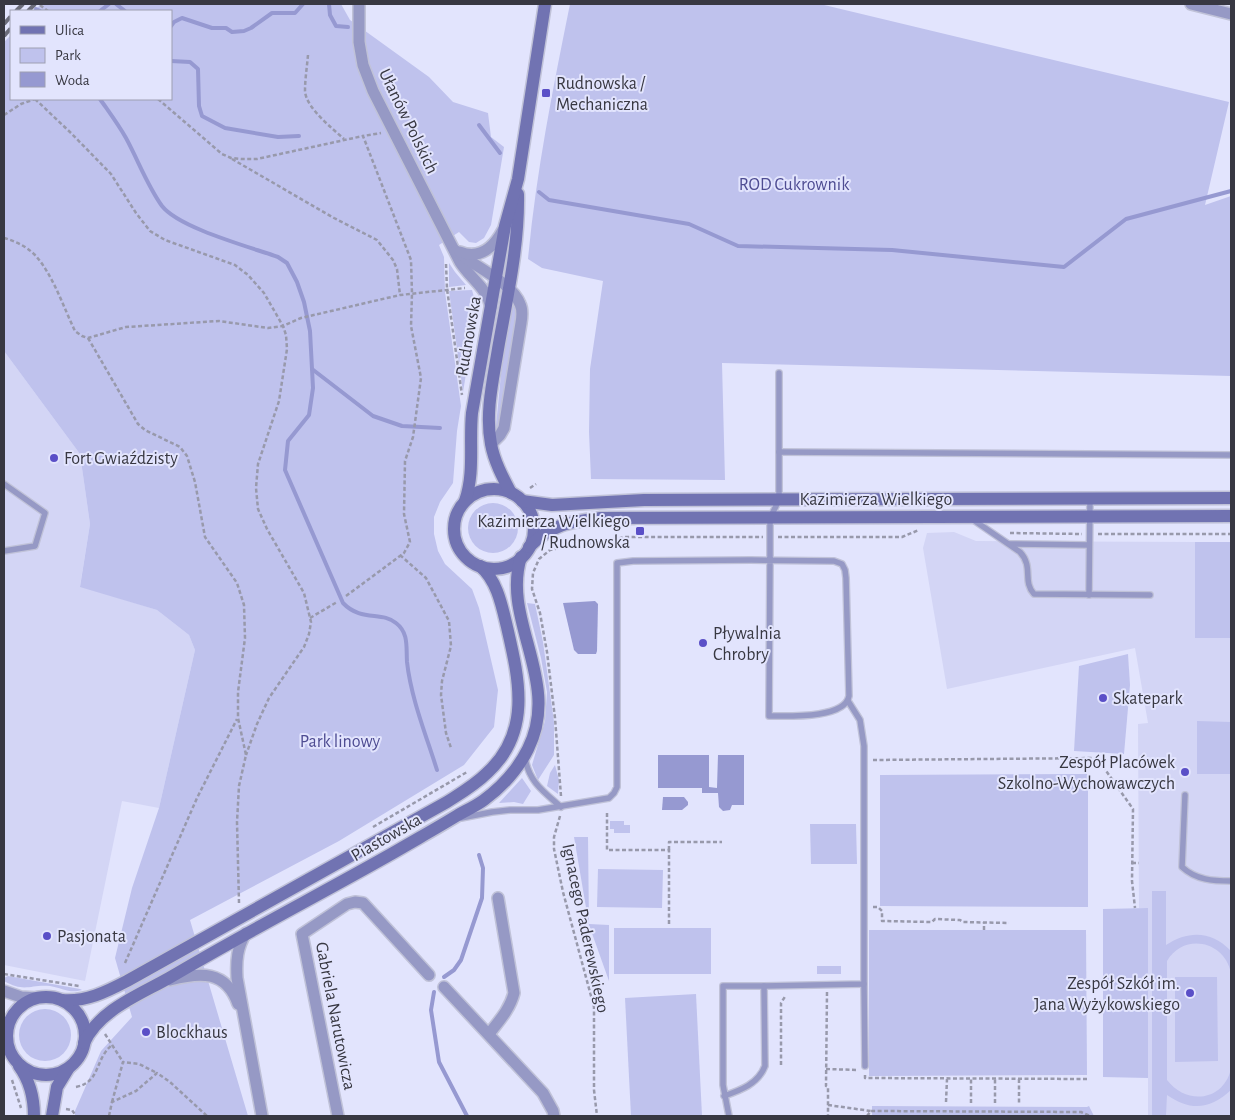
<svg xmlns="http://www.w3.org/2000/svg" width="1235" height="1120" font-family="'Alegreya Sans',sans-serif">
<rect width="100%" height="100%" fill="#e2e4fd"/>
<g fill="#d3d5f5">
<polygon points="4,351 80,454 90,524 80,586 157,610 189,635 195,650 159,808 122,801 85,981 4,965"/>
<polygon points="954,532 976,541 1195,542 1195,637 1231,638 1231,1116 1148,1116 1148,909 1139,908 1138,724 1148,723 1135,648 947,689 923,548 927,533"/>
</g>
<g fill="#bfc2ed">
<polygon points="41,4 341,4 350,20 429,77 453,102 488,113 491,137 504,147 491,225 484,238 476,243 469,242 459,232 439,245 444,257 445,292 461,406 457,431 453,483 440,502 434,517 434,534 438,551 445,564 472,589 479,608 498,690 494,727 464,765 339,841 190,920 248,1116 75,1116 75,1111 101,1051 132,1017 115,958 132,888 159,808 195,650 189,635 157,610 80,587 90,524 80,454 4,351 4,42 11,35 11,99 171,99 171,11 34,11"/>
<path d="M570,4H820L1229,102L1205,205L1231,196V376L722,363L725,480L591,479L589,432L590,369L603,281L542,268L528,259C536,173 553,88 570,4Z"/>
<polygon points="449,263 455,272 466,285 449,287"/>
<polygon points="472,290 477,308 463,392 449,291"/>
<polygon points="512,299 518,313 500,424 497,429 496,426 503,353"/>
<circle cx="493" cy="528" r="25"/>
<rect x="1195" y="542" width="36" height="96"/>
<polygon points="527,603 535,604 543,642 554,722 554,755 538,780 532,765 545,721 547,692 541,658"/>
<polygon points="1128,654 1130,685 1124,754 1074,751 1079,666"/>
<polygon points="1197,721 1231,722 1231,774 1197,774"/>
<polygon points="555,765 559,780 558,794 547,786 550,773"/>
<polygon points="1088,774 1088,907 880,906 880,775"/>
<polygon points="522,778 531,791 523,804 514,802 499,803"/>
<polygon points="610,821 624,821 624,825 630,825 630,833 614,833 614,829 610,829"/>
<polygon points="810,824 856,824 857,864 811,864"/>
<polygon points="574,837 588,837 589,924 609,925 609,981 589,925"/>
<polygon points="598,869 663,870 662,908 597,907"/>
<path d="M1152,891H1166V945C1189,930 1212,931 1231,951V973C1225,941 1184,932 1167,961V1080C1186,1105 1223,1102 1231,1069V1090C1210,1110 1190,1111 1167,1095L1166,1116H1152Z"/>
<polygon points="1148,908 1148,1078 1103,1077 1103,909"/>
<rect x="614" y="928" width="97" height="46"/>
<polygon points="869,930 1086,930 1087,1075 869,1076"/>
<rect x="817" y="966" width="24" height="8"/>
<path d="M8,976L80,989L82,990C70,994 62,988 50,986C30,984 25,993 4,981V978Z"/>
<polygon points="1175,977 1217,977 1218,1061 1175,1062"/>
<polygon points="696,994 702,1116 631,1116 625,998"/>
<circle cx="45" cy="1035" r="26"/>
<polygon points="872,1106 1087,1107 1089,1106 1094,1116 872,1116"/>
</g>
<g fill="#9699d1">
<polygon points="595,601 598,604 597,651 596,654 578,654 574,650 563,603"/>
<polygon points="658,755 709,755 709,787 717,788 718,755 744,755 744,805 732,805 730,810 723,811 719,807 718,793 702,793 702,788 658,788"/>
<polygon points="663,797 684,797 688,802 688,805 682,810 662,810"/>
</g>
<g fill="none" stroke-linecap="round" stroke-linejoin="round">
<g stroke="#9699d1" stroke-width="4">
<polyline points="116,4 125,11"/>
<polyline points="329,4 330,15 336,26 348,27"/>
<polyline points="36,9 40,11"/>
<polyline points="100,11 109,4"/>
<polyline points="171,26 174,22 182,18 212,28 226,28 232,32 244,31 251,28 272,13 295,13 303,4"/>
<polyline points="171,61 190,62 198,69 199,106 202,116 225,128 278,137 299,136"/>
<path d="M100,99C109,112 118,124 126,138C138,160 147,185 162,206C179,228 250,247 278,257L287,263L297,282L304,302L310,331L313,388L309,415L288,441L285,470L343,603C361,622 382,611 396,623C409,633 406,647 407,662C411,698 426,735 437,770"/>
<polyline points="479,125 500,153"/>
<polyline points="539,192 549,200 689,224 738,246 892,250 1064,267 1126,219 1231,191"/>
<polyline points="312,369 373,416 402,426 440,428"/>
<polyline points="444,977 454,970 461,960 482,898 483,868 479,855"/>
<polyline points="434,992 431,1010 439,1062 467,1116"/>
</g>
<defs>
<g id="service">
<polyline points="779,452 1231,455"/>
<polyline points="4,484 45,513 35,546 4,551"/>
<path d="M972,519L1020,552C1034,567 1022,581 1034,594L1150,595"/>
<polyline points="1010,544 1089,545"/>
<polyline points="1089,595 1090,499"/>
<path d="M525,758C529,782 544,792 561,807"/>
<path d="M1185,795L1182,867C1196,880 1213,881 1231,881"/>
<path d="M461,818L492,812L510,810H538L609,798L614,793L617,787V563L633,561L751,560L834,561L842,564L845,570L846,578L849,696C845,719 787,716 769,716L770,560V518L779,500V373"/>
<polyline points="864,984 865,1066"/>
<polyline points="764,986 864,984 864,746 860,720 848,701"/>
<path d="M724,1096C741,1090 758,1084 765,1066L764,986H723V1085L729,1116"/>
</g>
<g id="minor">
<path d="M359,4V42L363,65L373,91L460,262C470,278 487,288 491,307"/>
<polyline points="1191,4 1231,14"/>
<path d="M456,251C473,266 512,282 520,304C523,310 522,317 521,323L504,428L500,435L491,444"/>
<path d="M460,252C480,260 494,247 503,230"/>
<path d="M246,933C237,947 236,961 237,978L262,1116"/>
<path d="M170,980C200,972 226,970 238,1004"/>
<polyline points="444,987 543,1093 553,1111 554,1116"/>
<polyline points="4,991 21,997 38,998"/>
<polyline points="4,1033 7,1044"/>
<path d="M489,1034C499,1021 510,1009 514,993L498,898"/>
<polyline points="338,1116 302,934 347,904 355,902 363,903 429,975"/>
</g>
<g id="secondary">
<circle cx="494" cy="529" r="40"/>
<path d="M511,493C503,478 494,461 491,444C485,413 493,380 498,349C507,298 519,246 518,194"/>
<path d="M465,501C475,472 469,443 472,413L505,226L518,179L545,4"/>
<polyline points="522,501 552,505 644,500 1231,498"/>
<path d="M529,547C552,524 569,522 600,518L1231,516"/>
<circle cx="46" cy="1036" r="39"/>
<path d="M62,1000C86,1002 106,992 127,981L447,802C461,793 475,785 487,773C532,732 519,679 507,627C502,606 497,580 480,566"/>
<path d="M84,1043C99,1010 139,995 169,978C243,934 319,895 393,853C415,840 437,828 458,815C467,810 476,806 484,800C503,786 518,769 528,749C562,682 501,620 521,557"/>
<path d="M19,1066C30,1081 34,1098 34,1116"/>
<polyline points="52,1116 57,1087 68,1069"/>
</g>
</defs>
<use href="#service" stroke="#c0c2d8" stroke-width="8"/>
<use href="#minor" stroke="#c0c2d8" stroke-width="14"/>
<use href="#secondary" stroke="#c0c2d8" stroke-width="15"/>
<g stroke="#9899ab" stroke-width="2.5" stroke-dasharray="4 2.5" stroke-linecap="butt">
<polyline points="40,5 48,11"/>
<path d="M308,55C307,67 305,79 305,91C306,108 332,128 344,139"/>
<polyline points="35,99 71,133 111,174 136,213 150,231 165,240 235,265 248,275 264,293 283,326 286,335 287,349 279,401 258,464 256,488 258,509 267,529 304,593 311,622 309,634 304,647 269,698 257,724 246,755"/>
<polyline points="158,99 222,154 231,158 241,159 257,159 363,136"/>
<polyline points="4,115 21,104 35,99"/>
<polyline points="232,159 334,218 377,240 393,260 397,269 400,295"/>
<path d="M4,238C15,241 26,246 35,255C53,275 63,306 75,331L82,336L88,338L126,327L219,321L268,328L283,326L301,318L400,295L465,288"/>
<polyline points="446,264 447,289 462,395"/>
<polyline points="88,338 138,424 145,430 180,447 187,456 195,482 205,537 237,583 244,605 245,638 238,692 238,718 246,755 239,786 237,822 239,903"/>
<polyline points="530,488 536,484"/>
<polyline points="1010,533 1082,534"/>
<polyline points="1098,534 1231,534"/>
<polyline points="778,537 902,537 919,530"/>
<polyline points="400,555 426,578 449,621 451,646 442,681 441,695 446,733 451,748"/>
<polyline points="346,596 404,553 410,542 404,514 405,461 413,437 421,378 411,326 412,293 411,260 363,136 381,133"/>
<polyline points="310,618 337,602"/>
<polyline points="873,760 1097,758 1133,809 1132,881 1135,908"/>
<polyline points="561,796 555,718 547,652 540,613 532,589 533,573 539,559 550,550 569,546 610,541 624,537 763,537"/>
<polyline points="607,813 607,850 669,850 669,924"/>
<polyline points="560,816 554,837 554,849 563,892 594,1007 594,1090 597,1116"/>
<polyline points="373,827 467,772"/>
<polyline points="669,850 669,842 722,842"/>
<polyline points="1132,863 1139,863"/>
<polyline points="873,907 878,907 882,911 882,921 932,922 935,919 960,920 963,922 1009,923"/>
<polyline points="984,930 984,922"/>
<polyline points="125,963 197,798 237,719"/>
<polyline points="4,974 79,986"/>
<polyline points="827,992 826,1086 828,1087 828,1116"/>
<polyline points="105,1034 123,1062"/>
<polyline points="781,1065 781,1003 786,995"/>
<polyline points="826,1069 858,1070"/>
<polyline points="865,1075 865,1078 1087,1079"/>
<polyline points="1019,1079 1019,1103"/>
<polyline points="12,1080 21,1108"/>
<path d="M76,1087C101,1082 94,1060 112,1045"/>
<polyline points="112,1102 123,1062 139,1064 157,1073"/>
<polyline points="946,1102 947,1079"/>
<polyline points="971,1103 971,1079"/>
<polyline points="995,1103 995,1079"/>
<polyline points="828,1105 871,1111"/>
<polyline points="66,1109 72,1110 76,1116"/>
<polyline points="109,1116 112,1102 136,1091 157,1073 170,1082 207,1116"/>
<polyline points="867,1116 871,1111 1081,1112 1090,1116"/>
</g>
<use href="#service" stroke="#9699c5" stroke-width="5.5"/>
<use href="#minor" stroke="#9699c5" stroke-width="11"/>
<use href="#secondary" stroke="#7173b2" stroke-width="12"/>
<g stroke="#6b6c7a" stroke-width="4" stroke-dasharray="10 5" stroke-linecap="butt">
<polyline points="16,11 23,4"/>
<polyline points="28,11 35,4"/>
<polyline points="4,24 11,16"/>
<polyline points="4,36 11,28"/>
</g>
</g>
<g fill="#5a4fc7" stroke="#e2e4fd" stroke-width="2">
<rect x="541" y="88" width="10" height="10" rx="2.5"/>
<circle cx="54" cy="458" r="5"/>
<rect x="635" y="526" width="10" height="10" rx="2.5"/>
<circle cx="703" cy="643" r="5"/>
<circle cx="1103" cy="698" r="5"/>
<circle cx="1185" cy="772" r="5"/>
<circle cx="47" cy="936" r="5"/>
<circle cx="1190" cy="993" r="5"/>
<circle cx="146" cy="1032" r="5"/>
</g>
<g text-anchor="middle" stroke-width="4" stroke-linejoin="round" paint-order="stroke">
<g font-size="18" fill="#383842" stroke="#e2e4fd" text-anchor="start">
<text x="556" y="89">Rudnowska /<tspan x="556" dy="21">Mechaniczna</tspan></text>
<text x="64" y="464">Fort Gwiaździsty</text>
<text x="630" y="527" text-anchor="end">Kazimierza Wielkiego<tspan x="630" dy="21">/ Rudnowska</tspan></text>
<text x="713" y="639">Pływalnia<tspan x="713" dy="21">Chrobry</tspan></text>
<text x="1113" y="704">Skatepark</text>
<text x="1175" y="768" text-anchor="end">Zespół Placówek<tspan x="1175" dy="21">Szkolno-Wychowawczych</tspan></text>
<text x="57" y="942">Pasjonata</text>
<text x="1180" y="989" text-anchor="end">Zespół Szkół im.<tspan x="1180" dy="21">Jana Wyżykowskiego</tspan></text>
<text x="156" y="1038">Blockhaus</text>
</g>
<g font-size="18" fill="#383842" stroke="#e2e4fd">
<text transform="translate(409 121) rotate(64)" y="6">Ułanów Polskich</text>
<text transform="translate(468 336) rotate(-80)" y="6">Rudnowska</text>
<text x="876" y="505">Kazimierza Wielkiego</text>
<text transform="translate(386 837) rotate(-30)" y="6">Piastowska</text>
<text transform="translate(586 928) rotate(78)" y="6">Ignacego Paderewskiego</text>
<text transform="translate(336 1016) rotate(79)" y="6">Gabriela Narutowicza</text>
</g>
<g font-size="18" fill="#4e4c92" stroke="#e2e4fd">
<text x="794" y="190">ROD Cukrownik</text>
<text x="340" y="747">Park linowy</text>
</g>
</g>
<rect width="1235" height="1120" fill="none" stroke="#383842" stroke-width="10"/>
<rect x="10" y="10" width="162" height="90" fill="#e2e4fd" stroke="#9e9fb2"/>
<rect x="20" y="26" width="25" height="8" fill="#7173b2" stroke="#9e9fb2"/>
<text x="55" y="35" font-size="15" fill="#383842">Ulica</text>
<rect x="20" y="48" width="25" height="15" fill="#bfc2ed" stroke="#9e9fb2"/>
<text x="55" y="60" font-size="15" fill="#383842">Park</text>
<rect x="20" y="72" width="25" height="15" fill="#9699d1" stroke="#9e9fb2"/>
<text x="55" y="85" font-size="15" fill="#383842">Woda</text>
</svg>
